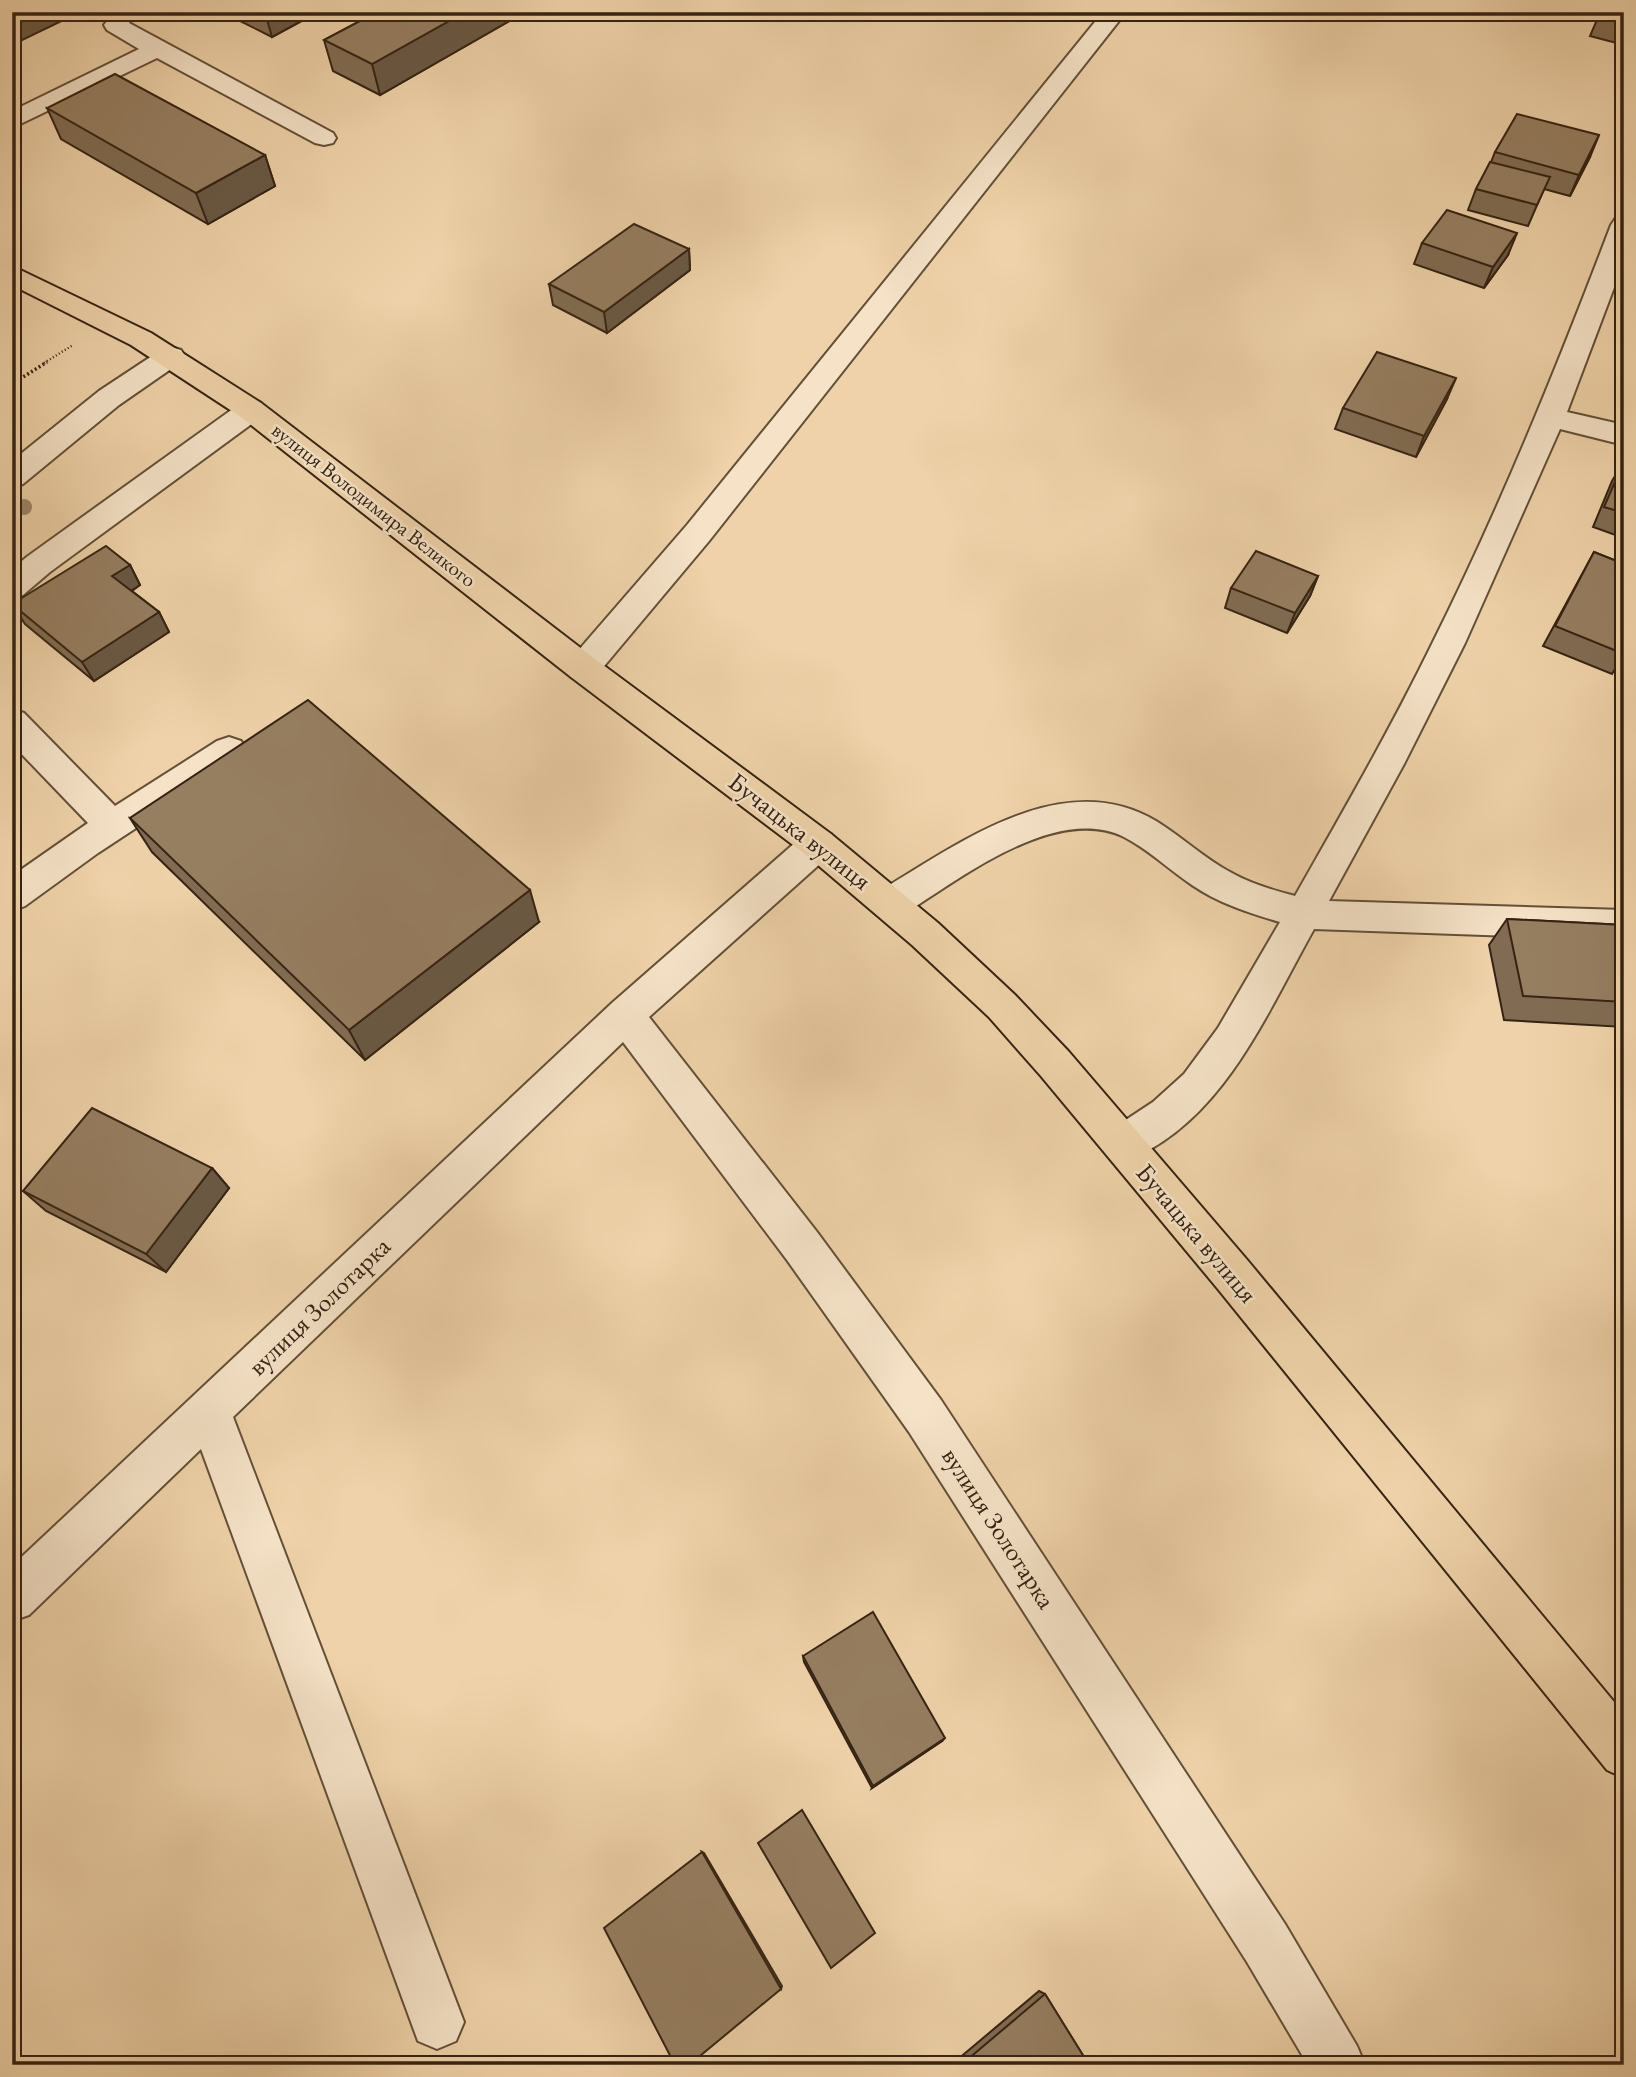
<svg xmlns="http://www.w3.org/2000/svg" width="1636" height="2077" font-family="'EB Garamond',serif">
<rect width="100%" height="100%" fill="#efd2a9"/>
<filter id="stains"><feTurbulence type="fractalNoise" baseFrequency=".00286" numOctaves="4"/><feColorMatrix values="0 0 0 0 .2 0 0 0 0 .09 0 0 0 0 .02 0 0 0 .5 -.17"/></filter>
<radialGradient id="worn" r=".72"><stop offset=".6" stop-color="#630" stop-opacity="0"/><stop offset="1" stop-color="#630" stop-opacity=".3"/></radialGradient>
<g fill="none" stroke-linecap="round" stroke-linejoin="round">
<defs>
<g id="minor">
<polygon points="114,12 137,12 129,23 333,133 336,138 333,143 324,145 315,143 157,58 12,128 12,111 139,49 107,30 104,25"/>
<polygon points="1103,12 1126,12 709,541 595,677 583,680 571,677 567,668 571,659 687,525"/>
<path d="M1624,217V261L1567,412L1624,425V445L1560,429L1465,643L1404,764L1329,901L1624,910V940L1314,929C1266,1014 1222,1125 1123,1162L1109,1157L1103,1144L1109,1131L1153,1102L1184,1074L1218,1028L1280,922C1249,913 1218,903 1192,885C1168,869 1147,848 1122,836C1054,805 959,879 904,914L891,918L878,914L873,903L878,892C957,845 1062,765 1156,821C1182,837 1204,858 1230,872C1251,884 1273,890 1295,896C1342,813 1390,730 1432,644C1500,508 1557,367 1611,225L1615,219Z"/>
<polygon points="171,347 181,350 185,356 181,362 119,405 23,484 12,487 12,461 99,391 161,350"/>
<polygon points="251,401 261,403 265,410 261,417 50,572 23,595 12,598 12,569 28,556 241,403"/>
<polygon points="12,709 24,713 115,806 217,741 229,737 241,741 246,750 241,759 98,853 25,906 12,911 12,876 88,823 12,744"/>
<polygon points="818,830 831,834 836,844 831,854 649,1017 817,1232 941,1400 1285,1924 1357,2046 1365,2065 1308,2065 1247,1962 909,1432 787,1260 623,1042 233,1417 464,2022 456,2041 437,2049 418,2041 201,1449 29,1615 12,1621 12,1566 612,1003 805,834"/>
</g>
<polygon id="major" points="12,266 151,333 261,403 595,659 831,834 938,923 1015,995 1069,1052 1248,1261 1624,1714 1624,1778 1607,1770 1218,1289 1041,1076 989,1017 912,945 805,854 571,677 241,417 131,345 12,285"/>
</defs>
<use href="#minor" stroke="#644f38" stroke-width="4"/>
<use href="#major" stroke="#362313" stroke-width="4"/>
<polyline stroke="#362313" stroke-width="2.5" stroke-dasharray="1 2.5" stroke-linecap="butt" points="44,363 73,345"/>
<polyline stroke="#362313" stroke-width="3.5" stroke-dasharray="2 2.5" stroke-linecap="butt" points="12,384 47,362"/>
<use href="#minor" fill="#f5e2c7" fill-rule="evenodd"/>
<use href="#major" fill="#efd2a9" fill-rule="evenodd"/>
</g>
<circle fill="#9e8668" cx="24" cy="507" r="8"/>
<g fill="#816c53" stroke="#362313" stroke-width="2">
<polygon points="222,12 318,12 272,37"/>
<polygon points="377,12 525,12 380,95 333,71 324,40"/>
<polygon points="1624,12 1624,45 1590,36 1599,15"/>
<polygon points="47,108 265,155 275,186 208,224 61,139"/>
<polygon points="1495,152 1590,157 1570,196 1544,189 1528,226 1468,210 1476,189 1491,162"/>
<polygon points="1422,243 1508,255 1484,288 1414,264"/>
<polygon points="689,249 690,270 607,333 553,305 549,284"/>
<polygon points="1447,399 1416,457 1335,429 1343,408"/>
<polygon points="1624,461 1624,538 1593,527 1612,481"/>
<polygon points="1594,552 1624,564 1624,673 1615,669 1612,674 1543,646"/>
<polygon points="130,565 140,585 132,591 159,612 169,632 94,681 25,624 12,604"/>
<polygon points="1318,576 1310,596 1287,633 1225,608 1231,588"/>
<polygon points="130,818 539,922 365,1060 152,852"/>
<polygon points="1507,919 1624,925 1624,1027 1504,1020 1489,945"/>
<polygon points="212,1168 229,1188 166,1272 46,1211 23,1191"/>
<polygon points="803,1656 942,1741 872,1788 804,1662"/>
<polygon points="1039,1991 1045,1994 1089,2065 951,2065"/>
</g>
<g fill="#695844" stroke="#362313" stroke-width="2">
<polygon points="12,12 80,12 12,45"/>
<polygon points="265,12 318,12 272,37"/>
<polygon points="465,12 525,12 380,95 372,64"/>
<polygon points="1599,135 1590,157 1570,196 1579,175"/>
<polygon points="265,155 275,186 208,224 196,193"/>
<polygon points="1517,233 1508,255 1484,288 1493,267"/>
<polygon points="689,249 690,270 607,333 604,312"/>
<polygon points="1456,378 1447,399 1416,457 1424,436"/>
<polygon points="130,565 140,585 123,596 112,576"/>
<polygon points="1318,576 1310,596 1287,633 1295,613"/>
<polygon points="159,612 169,632 94,681 82,662"/>
<polygon points="530,890 539,922 365,1060 349,1030"/>
<polygon points="212,1168 229,1188 166,1272 146,1254"/>
<polygon points="945,1738 942,1741 872,1788 873,1786"/>
<polygon points="702,1852 704,1853 782,1986 781,1989"/>
</g>
<g fill="#967e61" stroke="#362313" stroke-width="2">
<polygon points="377,12 465,12 372,64 324,40"/>
<polygon points="1601,12 1624,12 1624,22 1599,15"/>
<polygon points="115,74 265,155 196,193 47,108"/>
<polygon points="1517,114 1599,135 1579,175 1495,152"/>
<polygon points="1490,162 1550,177 1537,205 1476,189"/>
<polygon points="1447,210 1517,233 1493,267 1422,243"/>
<polygon points="634,224 689,249 604,312 549,284"/>
<polygon points="1377,352 1456,378 1424,436 1343,408"/>
<polygon points="1624,461 1624,513 1604,507"/>
<polygon points="106,546 130,565 112,576 159,612 82,662 12,604"/>
<polygon points="1256,551 1318,576 1295,613 1231,588"/>
<polygon points="1594,552 1624,564 1624,654 1555,626"/>
<polygon points="308,700 530,890 349,1030 130,818"/>
<polygon points="1507,919 1624,925 1624,1002 1523,996"/>
<polygon points="92,1108 212,1168 146,1254 23,1191"/>
<polygon points="873,1612 945,1738 873,1786 803,1656"/>
<polygon points="802,1810 875,1933 831,1968 758,1843"/>
<polygon points="702,1852 781,1989 689,2065 675,2065 604,1928"/>
<polygon points="1045,1994 1089,2065 961,2065"/>
</g>
<g text-anchor="middle" stroke-width="5" stroke-linejoin="round" paint-order="stroke">
<g font-size="21" fill="#362313" stroke="#f5e2c7">
<text transform="translate(374 505) rotate(38)" y="7">вулиця Володимира Великого</text>
</g>
<g font-size="26" fill="#362313" stroke="#f5e2c7">
<text transform="translate(800 831) rotate(38)" y="9">Бучацька вулиця</text>
<text transform="translate(1197 1233) rotate(50)" y="9">Бучацька вулиця</text>
<text transform="translate(319 1306) rotate(-44)" y="9">вулиця Золотарка</text>
<text transform="translate(999 1528) rotate(57)" y="9">вулиця Золотарка</text>
</g>
</g>
<rect width="1636" height="2077" fill="none" stroke="#efd2a9" stroke-width="42"/>
<rect x="14" y="14" width="1608" height="2049" fill="none" stroke="#362313" stroke-width="3.5"/>
<rect x="21" y="21" width="1594" height="2035" fill="none" stroke="#362313" stroke-width="2"/>
<rect width="100%" height="100%" filter="url(#stains)"/>
<rect width="100%" height="100%" fill="url(#worn)"/>
</svg>
